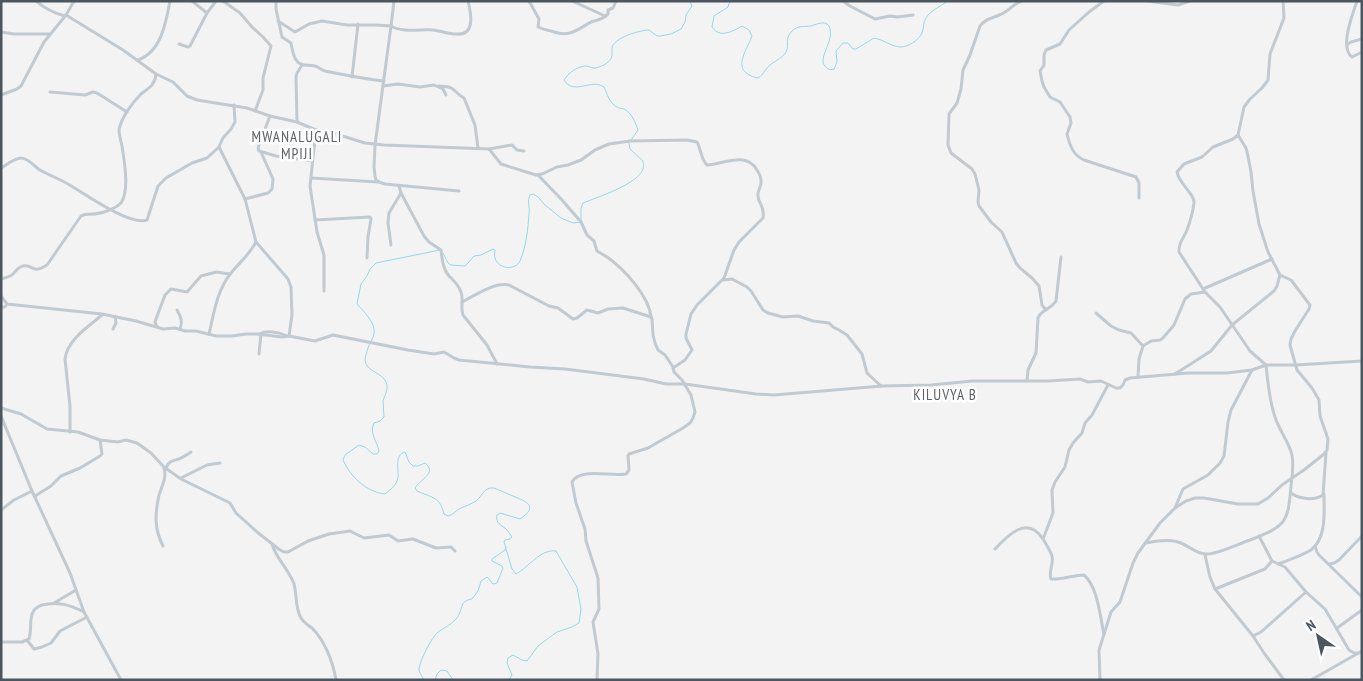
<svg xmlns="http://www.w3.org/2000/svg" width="1363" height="681" font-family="'PT Sans Narrow',sans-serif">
<rect width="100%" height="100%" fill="#f4f3f3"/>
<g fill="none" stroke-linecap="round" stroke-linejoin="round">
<g stroke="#93d8ea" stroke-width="1">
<path d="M730,1L728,7L714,16L712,27C720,39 733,31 742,26L749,30L752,36C746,52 730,71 757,78C763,76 763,72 768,67C772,62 782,59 786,52C790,44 784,39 792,31C798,25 804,27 811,26C817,24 828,19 830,29C833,41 822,52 823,63C826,68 829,71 834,69L837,62L836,51L843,43H848L853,49H856L874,38C882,39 890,46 900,47C908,47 918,41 922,33C924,28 923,22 926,18C930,11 941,6 948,1"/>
<path d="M631,140L638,130C636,123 631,112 624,109C620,108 617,108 613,104C608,99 607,93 604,87C591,78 574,96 564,80C568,73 578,66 586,66C589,66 591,68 594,68C598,68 605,65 608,62C613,58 612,54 612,48C613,38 640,30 649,30L657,36H660L671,34L681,29L685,22L686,15L692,6L690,1"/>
<path d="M440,250L376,263L370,269L367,276L361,284L357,304C364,312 376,323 374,334C373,339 369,344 368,348C367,352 365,356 365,360C366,372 382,372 386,382C389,389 385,394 383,401C383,406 384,412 384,417L380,421L374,423C369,433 377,441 379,451L377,454H373L365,447L359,445L345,455L343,460C350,476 366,492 385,494C391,489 396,486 398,478C399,469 394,455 405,452L409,462L413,466H418L425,463C438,473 419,480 415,488L417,491C433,498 440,497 444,514L448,516C453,515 456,510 461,508C466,506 471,504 476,501C483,496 483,487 494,488C500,490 507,494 513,496C527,502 539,506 520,519L500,513L497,515C495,524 502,525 507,530C508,531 511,536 512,537L510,539L505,540L504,542L512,569L516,574C529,567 540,549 556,551L577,587L581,609L579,623L572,627L557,632L550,637L538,646L527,661L522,660L513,655L508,658L507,663L512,675L509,680"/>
<path d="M443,253L448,263L451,265L465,266L468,263L474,256L481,255L493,249L495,250C495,253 494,255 495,258C498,269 515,271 520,261C526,247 528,229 529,214C530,207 527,201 530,195L533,194L538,197L545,205L561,218L573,223L581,222V208L583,203C598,197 638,184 643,169C644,166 643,163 643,161L630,149L629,143"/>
<path d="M424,680C422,676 419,673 419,669C420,660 431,639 437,633C443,628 451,625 456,619C464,610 458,601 472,599L478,591L481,581L487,577L489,579L493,584L497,583L503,568L502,566L492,561V559L505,550L506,548"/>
<polyline points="435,680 437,674 441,670 447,671 453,680"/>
</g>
<g stroke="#c1cad0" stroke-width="3">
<path d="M36,1C45,9 54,13 65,16"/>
<polyline points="192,1 207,13 216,1"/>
<polyline points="223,1 240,13 252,27 263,37 271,46 263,78 263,90 255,111"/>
<path d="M276,1V9L282,37L291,43C292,48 293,57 297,61C301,67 309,64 315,66C319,67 321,70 325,71C345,75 364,79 384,81"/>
<path d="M394,1L391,26C403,33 420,29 433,30C441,31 449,34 456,34C476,36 471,13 468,1"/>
<path d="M529,1L539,19L538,27C544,30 548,30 554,32C570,37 577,30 591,22C596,20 601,20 606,16"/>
<polyline points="572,1 605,16 608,14 608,10 613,8 616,1"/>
<polyline points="843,1 850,6 875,19 890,16 897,17 913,15"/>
<path d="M1022,1C1014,3 1012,8 1005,12C997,18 986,17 980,26L970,55L963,70L961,89L957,103L949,114L948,145L951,153L972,169L975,174L979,190L978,202L979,206L991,222L1002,232L1016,263L1020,268L1032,278L1039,286L1042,305L1046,310"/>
<path d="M1104,1L1089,12L1069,30L1060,44L1046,50L1044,55V65L1040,71L1042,81L1044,87L1050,97L1060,102L1070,117L1071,123L1067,134C1070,146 1073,155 1084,160L1136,177L1139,183V198"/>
<polyline points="1147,1 1178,5 1190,1"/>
<path d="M1357,1C1353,14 1339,47 1352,57L1362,52"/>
<path d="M66,15L123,50L156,74L173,82L187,96L197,100L247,108L270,116L297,122L316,130L336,134L365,143L384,145L489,149L501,164L536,175L542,174L557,167L568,165L581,160L595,150L609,144L630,141L687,140L697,142C701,149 701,160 707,165C724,164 746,151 757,170C759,173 761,177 761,181C762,187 757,190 758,196C758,204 765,205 763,218L739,242L734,250L724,278L697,305L691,314L686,334V338L692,350L685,360L673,368L674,372L682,380L691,395L695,412L693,418L690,423L683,428L648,448L629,454L628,456L629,470L626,474C611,477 580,467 572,482L576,503L585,529L586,541L598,578L599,609L593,622L598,654L597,680"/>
<polyline points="278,21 295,32 309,24 322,21 347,25 376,25 391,26 375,145 374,167 375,176 376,180 379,182 385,184 459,191"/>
<polyline points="1,32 14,34 49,34"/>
<polyline points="179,44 188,47 190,46 207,13"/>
<polyline points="1348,44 1351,42 1362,39"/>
<path d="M138,60C161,52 166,23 170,1"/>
<polyline points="352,77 358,24"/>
<polyline points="383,86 398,84 420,87 434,85 443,89 446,95"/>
<path d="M439,86C456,86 453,92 464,98L475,125L478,148"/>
<polyline points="50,92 85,95 93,92 97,93 127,112"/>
<polyline points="1,95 17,89 21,86 44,42 66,15 74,1"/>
<polyline points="270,116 258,148 259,151 276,156 312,161"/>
<polyline points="297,122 296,77 297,73 302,65"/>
<polyline points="316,130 310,186 317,232 324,255 324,291"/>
<polyline points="219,147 245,199 256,242 282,272 288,279 291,287 292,315 289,336"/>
<polyline points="489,149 512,145 517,150 524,151"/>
<path d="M1,168C6,165 15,158 21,158C28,158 35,167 40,170C49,175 59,179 68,184C84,193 129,226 147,220L158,186L166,178L192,163L207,158L219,147L223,138L231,129L235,122L234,105"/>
<path d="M538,175L562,200L581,222L587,235L594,241L597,251C600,253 604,255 607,257C624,269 649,296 651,317"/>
<polyline points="311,178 378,182"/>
<path d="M401,193L424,236L429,242L441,250C442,259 443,269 449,276C455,282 458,284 461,292C464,300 460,307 463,315L487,345L497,364"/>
<polyline points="245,199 268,193 272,189 273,179 261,152"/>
<polyline points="315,220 370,217 371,219 368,237 367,258"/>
<polyline points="391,245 388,223 389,213 401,193 399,186"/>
<path d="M1,279C5,278 10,277 13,274C16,271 18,267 23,266C34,264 31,275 47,265L81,216C86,213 88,215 92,214C101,214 115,209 121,203C130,190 124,160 122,146C121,141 119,135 119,130C121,118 132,103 141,94C149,88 155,85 156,74"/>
<polyline points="723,280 732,279 747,287 751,291 763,310 768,313 783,317 798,316 813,321 829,323 833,327 839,330 847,335 862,354 867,373 881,386"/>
<polyline points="1203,289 1272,259"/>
<polyline points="1,296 7,304 102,314 136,321 163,329 175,328 185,331 196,331 216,336 232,336 246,334 257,334 282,337 289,336 315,341 333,335 408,350 434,354 444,352 454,358 459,360 530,367 565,369 644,379 666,384 685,384 756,394 774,395 882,386 931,385 972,381 1048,381 1080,379 1088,382 1101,381 1116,388 1120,388 1123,385 1125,380 1130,378 1188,373 1227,373 1252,370 1266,365 1296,365 1362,361"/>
<path d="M462,302C476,295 494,282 509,285L549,306L558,308L573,319L577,318L587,310L598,313L608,309L623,308L651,317L652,319L653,335L655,343L658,350L665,355L673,367"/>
<polyline points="1,307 5,307 7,304"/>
<path d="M177,310C181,317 183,322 180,329"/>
<polyline points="1096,313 1111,326 1119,330 1131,333 1143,346 1139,359 1138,377"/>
<polyline points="157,327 155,322 156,319 165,295 171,289 187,292 201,276 216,272 230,274"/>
<polyline points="113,329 116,323 115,317"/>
<path d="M209,334C214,313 217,290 231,273C239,263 250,254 256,242"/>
<path d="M259,334C267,330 279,332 287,336"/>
<polyline points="1143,346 1151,341 1160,340 1163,338 1174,325 1185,299 1191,294 1205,292"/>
<polyline points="259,354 261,334"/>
<polyline points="1175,374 1211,351 1232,325 1274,291 1277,286 1280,275"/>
<path d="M1027,380L1028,370L1036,353L1038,318C1041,310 1051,309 1056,301L1061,257"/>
<polyline points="1,408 21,414 47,429 78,432 100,440 118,442 126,440 137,443 151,453 164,467 181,479 230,503 236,513 257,532 280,550 284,552 288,552 308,541 329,534 350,531 364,538 389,535 398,541 413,539 436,548 451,547 455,551"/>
<polyline points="1,416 32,491 70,573 84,612 121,680"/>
<path d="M70,432V406L65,359C67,340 89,326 102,315"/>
<path d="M166,469C168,461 172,461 179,459C183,457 187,455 191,452"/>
<polyline points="181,478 207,465 220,463"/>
<path d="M1291,493C1299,499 1314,501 1323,495L1326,453"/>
<polyline points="35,496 51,486 61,476 80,468 100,456 102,454 100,440"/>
<polyline points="1175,508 1183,489 1208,475 1220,463 1224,456 1228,422 1231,410 1252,370"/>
<polyline points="1,510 14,500 32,491"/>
<polyline points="1259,536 1272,561 1285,567 1306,592 1325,609 1349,650 1354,653 1358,653"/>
<polyline points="1043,539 1053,513 1052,490 1055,482 1065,467 1069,450 1073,443 1082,433 1085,423 1092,415 1108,385"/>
<path d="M1145,543C1157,541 1172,538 1183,544C1190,547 1198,555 1207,554C1218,554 1238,544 1250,540C1286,526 1288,523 1291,486C1292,476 1294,465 1292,455C1289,442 1279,430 1275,417C1269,400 1268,382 1266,365L1250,351L1220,307L1205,292L1179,252C1178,243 1184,238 1187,230C1190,222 1193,211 1194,203C1195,194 1179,184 1177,172L1184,164L1202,157L1213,147L1233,139L1238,135L1244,107L1250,99L1262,88L1268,80L1270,54L1284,18L1283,1"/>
<path d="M272,544C276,559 289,569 294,584C297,595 295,608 301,618C304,623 308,625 312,628C325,641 333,662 336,680"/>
<path d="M163,546C154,529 155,513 159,495C162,486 167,477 164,468"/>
<polyline points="1315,546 1317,552 1319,555 1362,597"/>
<path d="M995,549C1008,535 1027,515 1043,539C1046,544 1050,550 1052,556C1054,564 1048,572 1051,579C1062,580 1073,575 1084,575C1098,587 1100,617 1104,634"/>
<polyline points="1205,555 1210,577 1215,589 1253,636 1264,653 1284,680"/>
<path d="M1278,564C1289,560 1301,556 1311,550C1327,538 1324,511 1324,494"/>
<polyline points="1329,564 1334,563 1339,560 1362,536"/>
<polyline points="1215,589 1265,569 1272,561"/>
<polyline points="54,603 76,590"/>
<polyline points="1337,628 1362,610"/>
<polyline points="1253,636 1261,632 1306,592"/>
<polyline points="27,640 34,649 42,647 51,643 60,631 87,617"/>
<path d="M1,642H22L29,639C32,630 29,619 33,612C35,608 39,606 42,605C58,601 70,605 84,612"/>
<polyline points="1100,680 1099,650 1111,612 1120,602 1133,563 1138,553 1160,523 1175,508 1186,501 1195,498 1204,498 1238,504 1258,504 1268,498 1282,485 1304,470 1324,454 1327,450 1328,439 1320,416 1319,400 1312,388 1297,370 1290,345 1291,339 1295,331 1309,309 1310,305 1291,280 1280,275 1268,252 1259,224 1253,191 1251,172 1248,156 1246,148 1238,135"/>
<polyline points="1311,680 1362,651"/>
</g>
</g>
<g text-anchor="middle" stroke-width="5" stroke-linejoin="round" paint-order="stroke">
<g font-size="15" letter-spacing="1" fill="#5f6367" stroke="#fff">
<text x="297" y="142">MWANALUGALI<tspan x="297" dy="17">MPIJI</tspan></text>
<text x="945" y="400">KILUVYA B</text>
</g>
</g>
<rect width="1363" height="681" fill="none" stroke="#4b565f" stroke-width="5"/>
<g transform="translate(1318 636) rotate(326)" stroke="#ffffff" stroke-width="4" paint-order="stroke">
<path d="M0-4L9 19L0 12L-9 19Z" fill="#4b565f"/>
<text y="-8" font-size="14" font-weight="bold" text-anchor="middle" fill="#4b565f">N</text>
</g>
</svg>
